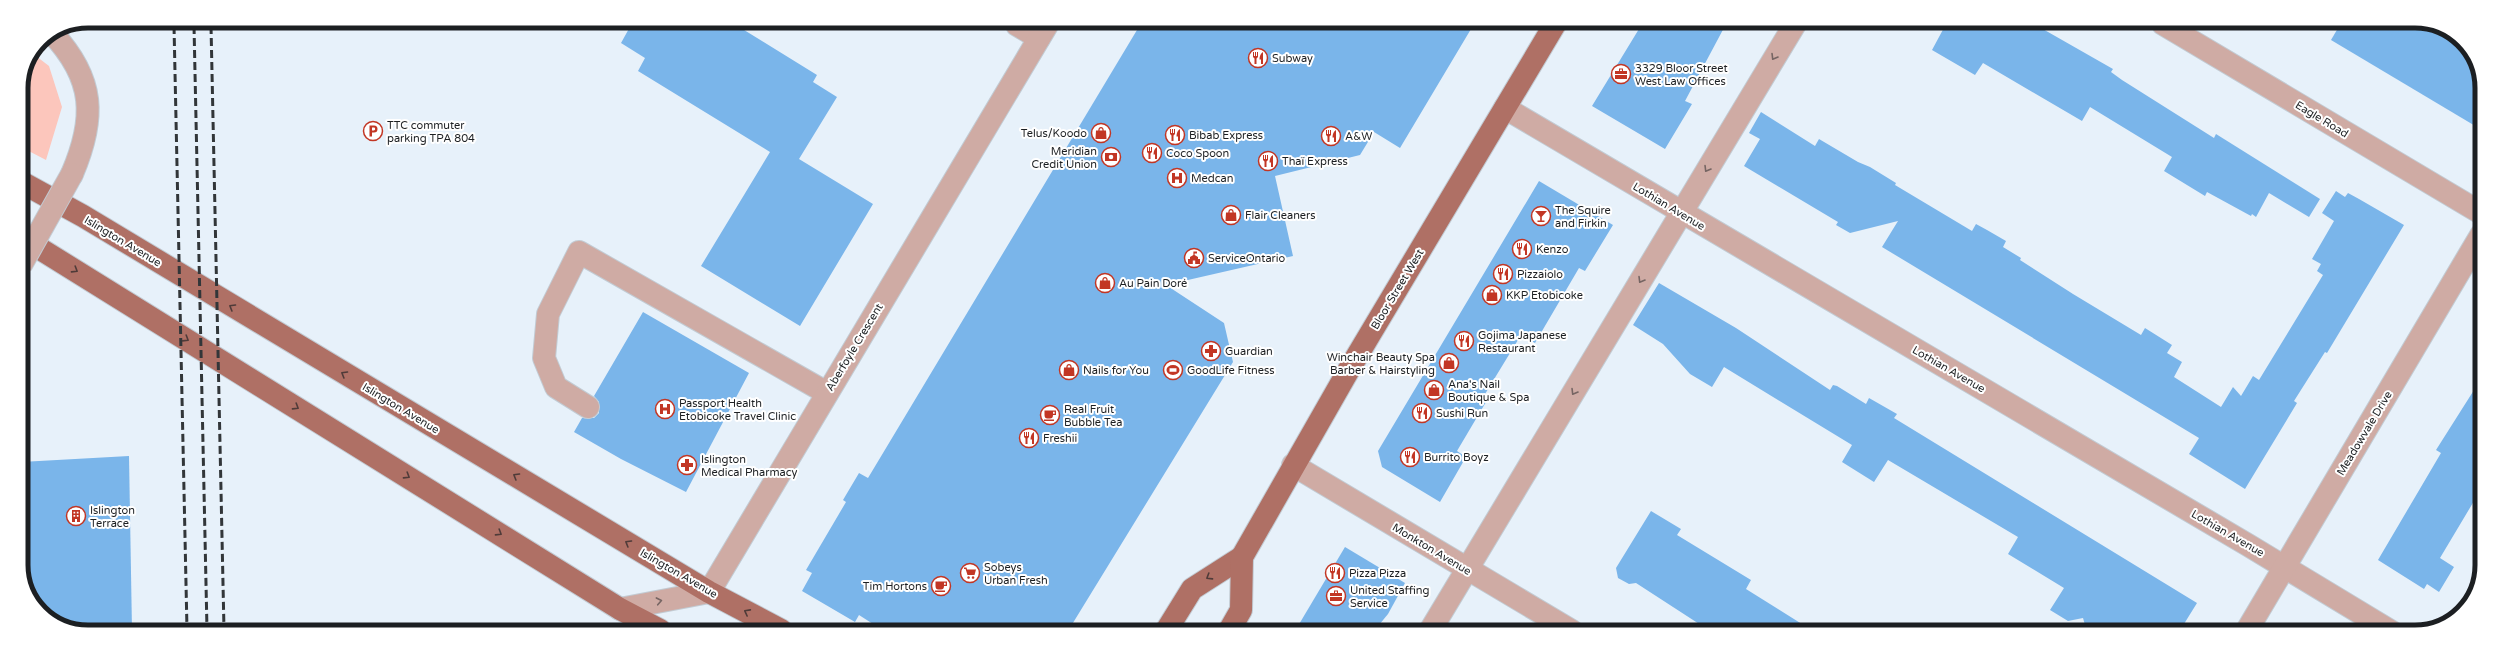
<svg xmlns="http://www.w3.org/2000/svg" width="2503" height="653" font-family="'Varela Round',sans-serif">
<rect width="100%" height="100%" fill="#e7f1fa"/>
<path fill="#fcc6bc" d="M32,53L49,66L62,107L46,160L21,147C21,117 15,79 32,53Z"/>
<g fill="#7ab5ea">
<polygon points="2341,23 2432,23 2463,42 2482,83 2482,130 2331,40"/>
<polygon points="1474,24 1400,148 1374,132 1360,155 1275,176 1293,256 1166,285 1224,323 1233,362 1068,631 884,631 859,615 855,622 802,591 812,573 806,570 846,502 843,500 859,473 868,478 1140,25"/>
<polygon points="1642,24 1726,24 1685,101 1692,104 1665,149 1592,106"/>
<polygon points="1946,24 2034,24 2113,69 2111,72 2122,80 2214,138 2216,134 2320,199 2309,217 2269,193 2256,217 2252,214 2251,216 2207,192 2205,196 2164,171 2172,157 2090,107 2082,121 1983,63 1975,75 1932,50"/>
<polygon points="631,25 736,25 817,75 813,82 837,97 799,159 873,204 800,326 701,266 770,152 638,71 645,58 621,43"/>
<polygon points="1761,112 1815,146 1819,139 1858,162 1870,167 1896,183 1895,185 1972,231 1976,224 1987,230 2006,241 2003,247 2021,258 2020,260 2073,294 2141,335 2145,328 2172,345 2167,353 2182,362 2174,377 2221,407 2233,387 2241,396 2253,376 2259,380 2323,275 2317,271 2321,264 2312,259 2334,221 2322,213 2336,191 2345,197 2348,193 2359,199 2404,225 2327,353 2325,352 2294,401 2297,403 2245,489 2189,454 2199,438 1882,247 1898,221 1850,233 1836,225 1838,222 1744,166 1760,139 1749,133"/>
<polygon points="1539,181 1613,225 1585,271 1579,268 1535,343 1521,335 1482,399 1486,402 1457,451 1466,457 1440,502 1382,467 1378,451"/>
<polygon points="1659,283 1736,328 1830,390 1833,385 1837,386 1866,404 1869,398 1897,414 1894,418 2197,603 2179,632 2087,632 2083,618 2068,621 2050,610 2064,588 2008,554 2018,537 1888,460 1874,482 1842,462 1852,445 1724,367 1712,387 1690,374 1663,344 1633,325"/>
<polygon points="643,312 749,373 686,492 621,459 574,432 582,418 594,418 599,413 599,402 594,396"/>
<polygon points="2481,379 2480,491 2440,558 2454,567 2439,592 2427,584 2424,589 2378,560 2441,453 2436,450"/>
<polygon points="129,456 132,630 71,630 37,609 21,570 21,462"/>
<polygon points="1651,511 1681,529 1677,535 1751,580 1746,589 1813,631 1710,631 1636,583 1629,584 1618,578 1616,568"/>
<polygon points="1345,547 1405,583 1388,614 1374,631 1295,631"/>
</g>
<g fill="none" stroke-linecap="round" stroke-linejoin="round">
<defs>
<g id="minor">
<polyline points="2163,24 2481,213"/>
<polyline points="1017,25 1039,38"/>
<path d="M52,33C95,79 96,118 72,174"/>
<polyline points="1505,108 2248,545 2392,632"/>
<polyline points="588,407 556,387 544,358 548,314 579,252 827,393"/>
<polyline points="1293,465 1572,631"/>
<polyline points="620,609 709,592 1047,25"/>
<polyline points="1430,631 1795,24"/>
<polyline points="2246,632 2481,235"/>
</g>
<g id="major">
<polyline points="21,182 83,216 709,592 781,630"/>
<polyline points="21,237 620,609 660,630"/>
<polyline points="1166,631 1192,589 1242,557"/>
<polyline points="1229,631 1241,610 1242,557 1351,366 1555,24"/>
</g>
</defs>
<use href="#minor" stroke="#c2cbd3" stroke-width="24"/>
<use href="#major" stroke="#c2cbd3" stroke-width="24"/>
<use href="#minor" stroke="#cfaba4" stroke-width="22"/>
<use href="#major" stroke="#af7065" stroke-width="22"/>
<g stroke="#323639" stroke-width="3" stroke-dasharray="8 4" stroke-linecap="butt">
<polyline points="174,26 187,630"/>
<polyline points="194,26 207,630"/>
<polyline points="211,26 224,630"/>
</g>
<defs>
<polyline id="minor-bridge" points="21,265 72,174"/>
</defs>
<use href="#minor-bridge" stroke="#c2cbd3" stroke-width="24" stroke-linecap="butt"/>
<use href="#minor-bridge" stroke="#cfaba4" stroke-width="22"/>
</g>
<defs><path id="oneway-chevron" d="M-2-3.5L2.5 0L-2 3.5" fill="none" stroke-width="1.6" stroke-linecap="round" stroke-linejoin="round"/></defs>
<g stroke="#766563">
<use href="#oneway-chevron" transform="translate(1774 57) rotate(121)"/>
<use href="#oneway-chevron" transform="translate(1707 169) rotate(121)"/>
<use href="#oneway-chevron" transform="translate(1641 280) rotate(121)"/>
<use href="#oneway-chevron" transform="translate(1574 392) rotate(121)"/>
<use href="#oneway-chevron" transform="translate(659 601) rotate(-11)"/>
</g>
<g stroke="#4f3b39">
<use href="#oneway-chevron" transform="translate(75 270) rotate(32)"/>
<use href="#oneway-chevron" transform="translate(232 307) rotate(-149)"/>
<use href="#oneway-chevron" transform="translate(186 339) rotate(32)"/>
<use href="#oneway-chevron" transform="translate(344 374) rotate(-149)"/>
<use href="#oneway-chevron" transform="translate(296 407) rotate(32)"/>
<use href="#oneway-chevron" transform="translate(407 476) rotate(32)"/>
<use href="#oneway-chevron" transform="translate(516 476) rotate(-149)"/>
<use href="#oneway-chevron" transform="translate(499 533) rotate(32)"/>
<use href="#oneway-chevron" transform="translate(628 543) rotate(-149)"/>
<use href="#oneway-chevron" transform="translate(1209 577) rotate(148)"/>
<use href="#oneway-chevron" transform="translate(747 612) rotate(-152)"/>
</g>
<defs>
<symbol id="restaurant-ring" viewBox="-11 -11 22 22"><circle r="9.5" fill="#fff" stroke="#c23624" stroke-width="1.5"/><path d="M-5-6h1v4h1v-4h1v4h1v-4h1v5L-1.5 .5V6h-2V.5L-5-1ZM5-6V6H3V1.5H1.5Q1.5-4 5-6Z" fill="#c23624"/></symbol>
<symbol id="office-ring" viewBox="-11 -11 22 22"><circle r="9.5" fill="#fff" stroke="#c23624" stroke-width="1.5"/><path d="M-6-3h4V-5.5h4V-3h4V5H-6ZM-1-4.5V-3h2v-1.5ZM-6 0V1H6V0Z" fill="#c23624"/></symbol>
<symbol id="parking-ring" viewBox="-11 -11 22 22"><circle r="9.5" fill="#fff" stroke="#c23624" stroke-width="1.5"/><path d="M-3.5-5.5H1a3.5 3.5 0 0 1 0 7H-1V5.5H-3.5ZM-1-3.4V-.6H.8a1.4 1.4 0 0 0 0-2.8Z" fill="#c23624"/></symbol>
<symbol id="shop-ring" viewBox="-11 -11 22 22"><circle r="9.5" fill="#fff" stroke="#c23624" stroke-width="1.5"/><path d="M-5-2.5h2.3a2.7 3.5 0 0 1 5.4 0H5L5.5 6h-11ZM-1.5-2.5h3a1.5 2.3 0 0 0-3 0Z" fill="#c23624"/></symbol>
<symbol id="bank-ring" viewBox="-11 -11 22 22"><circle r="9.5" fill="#fff" stroke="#c23624" stroke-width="1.5"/><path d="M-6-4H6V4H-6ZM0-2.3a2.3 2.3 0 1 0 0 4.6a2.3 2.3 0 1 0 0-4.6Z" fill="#c23624"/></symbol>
<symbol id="hospital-ring" viewBox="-11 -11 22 22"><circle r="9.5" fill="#fff" stroke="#c23624" stroke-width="1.5"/><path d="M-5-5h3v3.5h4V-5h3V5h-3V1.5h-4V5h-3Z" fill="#c23624"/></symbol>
<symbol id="bar-ring" viewBox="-11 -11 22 22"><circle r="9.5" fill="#fff" stroke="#c23624" stroke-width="1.5"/><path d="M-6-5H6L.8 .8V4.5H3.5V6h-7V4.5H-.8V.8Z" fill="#c23624"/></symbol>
<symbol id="civic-ring" viewBox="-11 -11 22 22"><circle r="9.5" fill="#fff" stroke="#c23624" stroke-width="1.5"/><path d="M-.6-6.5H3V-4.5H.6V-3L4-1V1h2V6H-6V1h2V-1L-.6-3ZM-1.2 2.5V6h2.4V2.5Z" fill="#c23624"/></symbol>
<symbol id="pharmacy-ring" viewBox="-11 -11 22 22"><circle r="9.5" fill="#fff" stroke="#c23624" stroke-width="1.5"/><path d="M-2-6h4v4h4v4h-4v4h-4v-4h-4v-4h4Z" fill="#c23624"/></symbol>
<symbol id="stadium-ring" viewBox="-11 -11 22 22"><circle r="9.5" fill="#fff" stroke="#c23624" stroke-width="1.5"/><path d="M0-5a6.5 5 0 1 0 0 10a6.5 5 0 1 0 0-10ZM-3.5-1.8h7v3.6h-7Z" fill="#c23624"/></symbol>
<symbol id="cafe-ring" viewBox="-11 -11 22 22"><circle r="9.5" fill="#fff" stroke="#c23624" stroke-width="1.5"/><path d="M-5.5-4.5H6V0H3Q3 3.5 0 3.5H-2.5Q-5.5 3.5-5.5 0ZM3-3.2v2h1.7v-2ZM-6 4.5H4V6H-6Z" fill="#c23624"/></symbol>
<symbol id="building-ring" viewBox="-11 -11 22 22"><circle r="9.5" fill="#fff" stroke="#c23624" stroke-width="1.5"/><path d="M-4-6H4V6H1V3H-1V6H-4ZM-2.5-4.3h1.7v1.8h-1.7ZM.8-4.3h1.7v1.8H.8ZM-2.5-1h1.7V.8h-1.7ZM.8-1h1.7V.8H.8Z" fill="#c23624"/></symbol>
<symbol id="supermarket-ring" viewBox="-11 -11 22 22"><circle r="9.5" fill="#fff" stroke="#c23624" stroke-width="1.5"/><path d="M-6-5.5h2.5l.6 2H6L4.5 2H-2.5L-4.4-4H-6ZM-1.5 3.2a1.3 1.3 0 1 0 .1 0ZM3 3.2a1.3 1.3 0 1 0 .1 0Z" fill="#c23624"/></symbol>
</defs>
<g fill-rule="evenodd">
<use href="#restaurant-ring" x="1247" y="47" width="22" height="22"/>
<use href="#office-ring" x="1610" y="63" width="22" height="22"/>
<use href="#parking-ring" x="362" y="120" width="22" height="22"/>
<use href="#shop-ring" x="1090" y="122" width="22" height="22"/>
<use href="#restaurant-ring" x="1164" y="124" width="22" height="22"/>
<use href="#restaurant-ring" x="1320" y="125" width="22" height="22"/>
<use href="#restaurant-ring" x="1141" y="142" width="22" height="22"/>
<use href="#bank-ring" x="1100" y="146" width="22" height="22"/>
<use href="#restaurant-ring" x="1257" y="150" width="22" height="22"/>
<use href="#hospital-ring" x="1166" y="167" width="22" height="22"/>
<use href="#shop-ring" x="1220" y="204" width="22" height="22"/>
<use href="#bar-ring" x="1530" y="205" width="22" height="22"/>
<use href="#restaurant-ring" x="1511" y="238" width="22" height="22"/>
<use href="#civic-ring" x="1183" y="247" width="22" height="22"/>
<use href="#restaurant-ring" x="1492" y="263" width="22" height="22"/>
<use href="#shop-ring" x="1094" y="272" width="22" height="22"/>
<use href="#shop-ring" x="1481" y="284" width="22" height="22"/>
<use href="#restaurant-ring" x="1453" y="330" width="22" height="22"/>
<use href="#pharmacy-ring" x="1200" y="340" width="22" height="22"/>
<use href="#shop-ring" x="1438" y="352" width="22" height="22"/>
<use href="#shop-ring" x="1058" y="359" width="22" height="22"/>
<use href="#stadium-ring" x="1162" y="359" width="22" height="22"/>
<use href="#shop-ring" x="1423" y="379" width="22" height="22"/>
<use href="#hospital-ring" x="654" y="398" width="22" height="22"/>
<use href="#restaurant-ring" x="1411" y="402" width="22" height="22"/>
<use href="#cafe-ring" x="1039" y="404" width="22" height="22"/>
<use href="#restaurant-ring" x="1018" y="427" width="22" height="22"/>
<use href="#restaurant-ring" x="1399" y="446" width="22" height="22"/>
<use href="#pharmacy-ring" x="676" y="454" width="22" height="22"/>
<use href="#building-ring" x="65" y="505" width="22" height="22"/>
<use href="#supermarket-ring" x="959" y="562" width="22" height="22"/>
<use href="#restaurant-ring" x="1324" y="562" width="22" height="22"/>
<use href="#cafe-ring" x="930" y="575" width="22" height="22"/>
<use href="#office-ring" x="1325" y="585" width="22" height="22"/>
</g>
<g text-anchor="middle" stroke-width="4" stroke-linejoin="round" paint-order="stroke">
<g font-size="11" fill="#1c1f22" stroke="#fff" text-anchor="start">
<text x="1272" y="62">Subway</text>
<text x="1635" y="72">3329 Bloor Street<tspan x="1635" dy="13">West Law Offices</tspan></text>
<text x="387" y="129">TTC commuter<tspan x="387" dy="13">parking TPA 804</tspan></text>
<text x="1087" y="137" text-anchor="end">Telus/Koodo</text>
<text x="1189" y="139">Bibab Express</text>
<text x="1345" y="140">A&amp;W</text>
<text x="1097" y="155" text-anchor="end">Meridian<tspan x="1097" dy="13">Credit Union</tspan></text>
<text x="1166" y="157">Coco Spoon</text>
<text x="1282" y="165">Thaï Express</text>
<text x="1191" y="182">Medcan</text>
<text x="1555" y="214">The Squire<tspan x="1555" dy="13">and Firkin</tspan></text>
<text x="1245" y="219">Flair Cleaners</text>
<text x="1536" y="253">Kenzo</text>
<text x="1208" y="262">ServiceOntario</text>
<text x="1517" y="278">Pizzaiolo</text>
<text x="1119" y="287">Au Pain Doré</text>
<text x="1506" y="299">KKP Etobicoke</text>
<text x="1478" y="339">Gojima Japanese<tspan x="1478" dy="13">Restaurant</tspan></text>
<text x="1225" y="355">Guardian</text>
<text x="1435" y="361" text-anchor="end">Winchair Beauty Spa<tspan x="1435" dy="13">Barber &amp; Hairstyling</tspan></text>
<text x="1083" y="374">Nails for You</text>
<text x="1187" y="374">GoodLife Fitness</text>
<text x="1448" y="388">Ana's Nail<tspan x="1448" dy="13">Boutique &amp; Spa</tspan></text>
<text x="679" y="407">Passport Health<tspan x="679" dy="13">Etobicoke Travel Clinic</tspan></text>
<text x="1064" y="413">Real Fruit<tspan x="1064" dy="13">Bubble Tea</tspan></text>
<text x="1436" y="417">Sushi Run</text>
<text x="1043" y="442">Freshii</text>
<text x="1424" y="461">Burrito Boyz</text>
<text x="701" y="463">Islington<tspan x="701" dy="13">Medical Pharmacy</tspan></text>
<text x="90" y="514">Islington<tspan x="90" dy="13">Terrace</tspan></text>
<text x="984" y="571">Sobeys<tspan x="984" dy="13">Urban Fresh</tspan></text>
<text x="1349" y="577">Pizza Pizza</text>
<text x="927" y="590" text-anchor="end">Tim Hortons</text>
<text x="1350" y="594">United Staffing<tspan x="1350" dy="13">Service</tspan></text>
</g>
<g font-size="11" fill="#1c1f22" stroke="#fff">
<text transform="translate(2322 119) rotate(31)" y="4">Eagle Road</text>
<text transform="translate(1669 206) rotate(31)" y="4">Lothian Avenue</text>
<text transform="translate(123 241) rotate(31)" y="4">Islington Avenue</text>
<text transform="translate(1397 289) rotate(-59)" y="4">Bloor Street West</text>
<text transform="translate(854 347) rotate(-59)" y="4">Aberfoyle Crescent</text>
<text transform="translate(1949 369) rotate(30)" y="4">Lothian Avenue</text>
<text transform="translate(401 408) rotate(31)" y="4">Islington Avenue</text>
<text transform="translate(2364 433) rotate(-59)" y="4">Meadowvale Drive</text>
<text transform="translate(2228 533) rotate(30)" y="4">Lothian Avenue</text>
<text transform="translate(1432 549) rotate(31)" y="4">Monkton Avenue</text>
<text transform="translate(679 573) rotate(30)" y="4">Islington Avenue</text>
</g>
</g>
<path d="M0 0H2503V653H0ZM88 28H2415A60 60 0 0 1 2475 88V565A60 60 0 0 1 2415 625H88A60 60 0 0 1 28 565V88A60 60 0 0 1 88 28Z" fill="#fff" fill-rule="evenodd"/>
<path fill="none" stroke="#1c1f22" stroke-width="5" d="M88 28H2415A60 60 0 0 1 2475 88V565A60 60 0 0 1 2415 625H88A60 60 0 0 1 28 565V88A60 60 0 0 1 88 28Z"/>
</svg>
